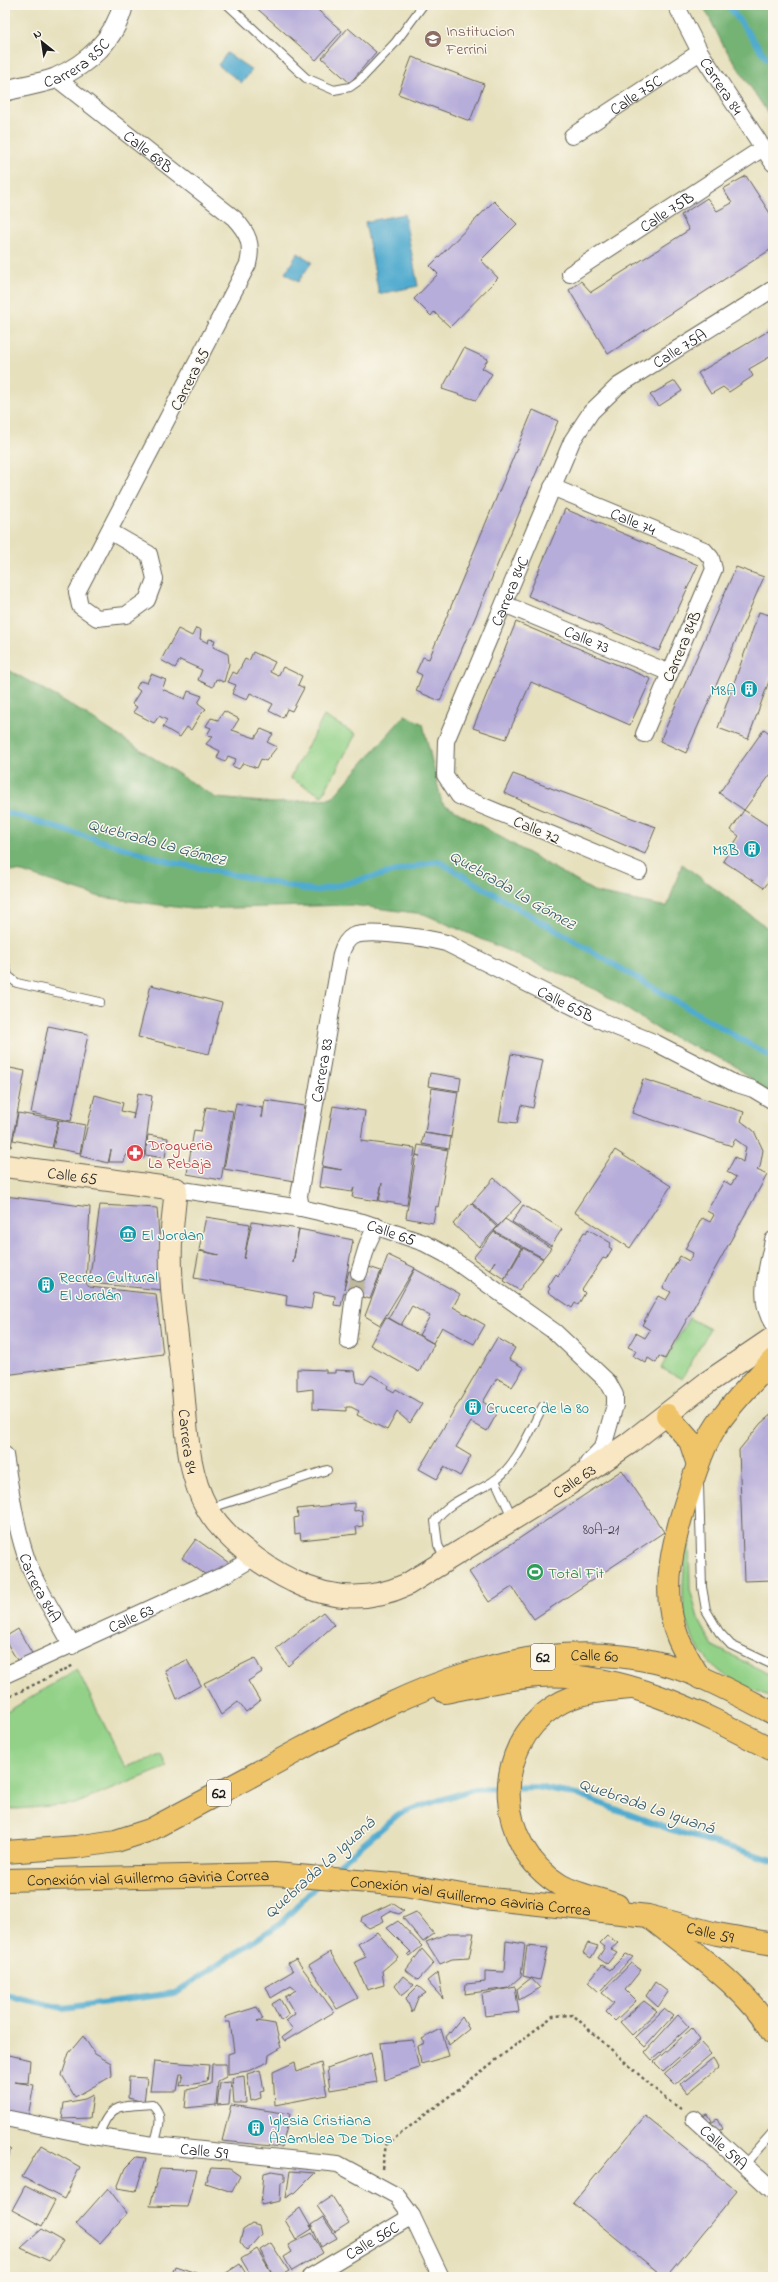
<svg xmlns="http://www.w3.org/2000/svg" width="778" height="2282" font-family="'Indie Flower',sans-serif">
<rect width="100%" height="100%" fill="#fbf7ec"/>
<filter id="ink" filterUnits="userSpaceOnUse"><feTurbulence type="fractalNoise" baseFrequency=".025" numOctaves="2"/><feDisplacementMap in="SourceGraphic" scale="8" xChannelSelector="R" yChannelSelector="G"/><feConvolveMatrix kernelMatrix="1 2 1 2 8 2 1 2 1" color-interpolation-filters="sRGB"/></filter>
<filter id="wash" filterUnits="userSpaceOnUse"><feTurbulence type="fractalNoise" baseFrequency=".012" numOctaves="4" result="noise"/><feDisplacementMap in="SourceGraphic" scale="16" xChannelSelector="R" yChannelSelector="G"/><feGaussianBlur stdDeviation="0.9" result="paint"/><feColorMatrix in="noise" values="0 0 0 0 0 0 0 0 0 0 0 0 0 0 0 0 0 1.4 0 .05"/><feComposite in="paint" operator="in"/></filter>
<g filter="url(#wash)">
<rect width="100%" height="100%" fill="#e6e0bd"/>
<g fill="#92d187" stroke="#577652">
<polygon points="324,716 356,734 322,796 290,778"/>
<polygon points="689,1318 710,1329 682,1379 661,1368"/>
<path d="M689,1530L690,1589L698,1618L713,1646L773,1676V1698C758,1691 739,1686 726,1676C672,1637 681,1588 689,1530Z"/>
<polygon points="77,1669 125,1767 161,1755 167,1767 75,1804 5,1810 5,1709 7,1712"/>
</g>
<g fill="#75b374" stroke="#486848">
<polygon points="703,5 773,5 773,121 723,45"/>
<polygon points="5,668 66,702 216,798 275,803 332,798 405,715 423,724 442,803 597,893 667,907 682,864 773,932 773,1096 732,1064 664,1033 597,990 424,914 351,905 191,909 100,897 22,872 5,870"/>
</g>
<g fill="#51abcf" stroke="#366476">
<polygon points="227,53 252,70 242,83 218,65"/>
<polygon points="404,214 418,286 379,294 365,222"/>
<polygon points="298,253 312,262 298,282 285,273"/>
</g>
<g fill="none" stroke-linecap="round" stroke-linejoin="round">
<g stroke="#51abcf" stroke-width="6">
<polyline points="728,5 773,67"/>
<polyline points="5,812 174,863 315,891 438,861 773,1058"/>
<polyline points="328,1874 400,1813 474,1789 537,1787 581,1796 669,1829 773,1860"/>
<polyline points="5,1995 63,2008 175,1993 281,1923 319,1883"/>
</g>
</g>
<g id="blocks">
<g fill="#b7adda">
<polygon points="253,5 312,5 342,31 316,60"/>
<polygon points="348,28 376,52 350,83 322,58"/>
<polygon points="412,57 484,84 470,121 398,94"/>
<polygon points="746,176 773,218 773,248 608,354 569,290 581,281 591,292 689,230 681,215 707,198 717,211 732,203 723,189"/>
<polygon points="494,201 517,224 481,260 498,278 450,327 434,312 431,316 414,299 438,274 430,266"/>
<polygon points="770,330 773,334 773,355 749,369 753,376 729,392 723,387 711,394 698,373"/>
<polygon points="464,348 488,359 482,368 492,374 476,400 442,389"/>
<polygon points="675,381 682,391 659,406 650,395"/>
<polygon points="533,410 558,421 440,701 416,691 422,675 416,672 423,657 429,659"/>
<polygon points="565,509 698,565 659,651 528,596"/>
<polygon points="736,567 764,577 686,753 660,741"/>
<polygon points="759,612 773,616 773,670 748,739 718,728"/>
<polygon points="516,622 651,679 630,725 531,682 506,739 473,728"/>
<polygon points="196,628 201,630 200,639 208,643 209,639 215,640 213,647 228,654 229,664 224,682 216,679 213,687 198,680 202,670 180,660 175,668 161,660 178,629 192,636"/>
<polygon points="253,652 275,662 270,672 278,676 283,667 302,676 298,685 304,688 292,711 287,709 283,718 269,711 273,704 250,693 247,700 232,694 236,685 228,682 233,672 237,674 245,659 249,661"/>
<polygon points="151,674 166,680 162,689 185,699 188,691 202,696 198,703 206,709 200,715 191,730 187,727 180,737 163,727 167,720 159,716 154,723 133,712 137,707 132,704 140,691 136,688 140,681 147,683"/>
<polygon points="224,711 239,719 232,730 255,738 261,729 273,734 267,742 277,747 266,761 261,759 257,768 243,763 239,769 232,766 236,759 228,756 225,762 217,758 220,751 206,744 213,736 207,735 211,728 206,726 211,718 218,720"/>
<polygon points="764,729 773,736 773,771 744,810 773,829 773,875 764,888 723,861 739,836 731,830 744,810 719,793"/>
<polygon points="513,774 656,827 645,854 504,793"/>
<polygon points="151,985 222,1003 209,1054 138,1037"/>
<polygon points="48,1026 88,1034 71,1121 31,1113"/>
<polygon points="511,1054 543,1060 533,1108 521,1105 517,1123 499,1121"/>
<polygon points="5,1067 25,1071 11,1147 5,1146"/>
<polygon points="430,1073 461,1078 459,1091 428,1086"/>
<polygon points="643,1079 744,1112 741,1121 754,1131 763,1150 760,1167 757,1170 767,1175 665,1359 659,1356 656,1363 648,1358 646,1363 633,1356 636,1351 628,1347 636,1333 645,1338 650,1330 642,1325 658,1296 666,1300 671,1292 663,1288 680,1256 689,1261 693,1253 685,1249 702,1218 710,1222 714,1215 707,1211 724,1181 731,1185 736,1177 727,1172 735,1157 743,1162 746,1147 735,1139 732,1146 632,1113"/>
<polygon points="432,1088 458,1092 451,1137 425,1133"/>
<polygon points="138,1093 152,1096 144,1158 126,1155 124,1162 109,1162 111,1150 108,1163 80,1156 95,1095 123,1103 121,1111 134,1114 133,1119"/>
<polygon points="265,1100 305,1106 294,1181 224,1169 236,1103 262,1108 262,1118"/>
<polygon points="333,1106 365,1111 361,1141 415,1148 407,1205 379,1201 382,1183 378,1201 352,1197 354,1188 352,1192 319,1187 322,1167 342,1170 322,1166"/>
<polygon points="206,1107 233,1111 221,1180 187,1174 194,1130 201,1131"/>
<polygon points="18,1113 58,1120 52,1148 13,1140"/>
<polygon points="59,1120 85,1125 80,1153 53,1148"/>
<polygon points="424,1133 451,1137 449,1149 422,1144"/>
<polygon points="148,1135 168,1138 165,1158 145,1155"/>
<polygon points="418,1145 448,1150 438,1207 436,1206 433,1223 406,1218 416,1155 420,1156 416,1155"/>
<polygon points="615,1150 671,1186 630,1248 574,1212"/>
<polygon points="494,1178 521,1202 498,1226 472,1203"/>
<polygon points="5,1196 90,1207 86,1283 89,1287 156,1294 163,1354 5,1375"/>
<polygon points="471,1203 497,1227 479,1247 453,1224"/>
<polygon points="100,1205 157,1208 163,1290 89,1283"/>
<polygon points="523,1205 562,1229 551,1246 512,1222"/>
<polygon points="206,1217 250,1224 244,1259 252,1222 299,1229 293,1263 299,1229 353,1240 344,1289 349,1271 367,1275 369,1267 381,1271 370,1299 344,1292 341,1306 334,1305 335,1296 314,1292 311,1309 286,1305 287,1295 194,1278 199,1251 219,1255 199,1250"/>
<polygon points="505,1219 551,1248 543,1258 494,1231"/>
<polygon points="588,1229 611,1243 609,1247 612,1249 606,1259 603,1258 582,1290 585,1293 578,1305 575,1303 572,1308 548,1292 550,1288 548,1287 556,1274 558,1276 584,1232 586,1233"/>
<polygon points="494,1232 522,1248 504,1279 490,1270 495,1261 489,1270 473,1258"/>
<polygon points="523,1248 543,1259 519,1290 504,1281"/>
<polygon points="388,1255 415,1268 380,1325 365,1316"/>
<polygon points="415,1269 460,1294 453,1307 485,1325 474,1344 442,1327 433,1343 419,1335 430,1316 412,1306 401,1325 389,1318"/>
<polygon points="386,1317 434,1344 419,1372 370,1345"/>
<polygon points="497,1338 515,1348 509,1359 524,1368 512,1387 497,1378 483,1402 498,1412 487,1431 471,1422 456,1447 471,1456 460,1476 444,1467 437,1479 419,1469"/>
<polygon points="297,1369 326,1370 326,1373 335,1373 335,1370 355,1371 357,1382 364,1384 371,1375 388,1385 387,1388 394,1392 396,1389 422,1404 410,1423 397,1412 387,1430 357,1415 359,1411 351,1407 346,1407 346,1411 313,1409 313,1389 297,1391"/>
<polygon points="773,1413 773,1580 744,1581 739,1450 761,1423"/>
<polygon points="622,1470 664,1532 534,1619 512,1587 489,1602 469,1572"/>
<polygon points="354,1503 354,1511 362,1510 363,1526 356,1527 357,1534 301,1540 300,1533 295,1534 294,1518 298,1517 297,1509"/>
<polygon points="196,1539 229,1563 209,1577 182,1558"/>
<polygon points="323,1612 334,1625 288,1666 276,1649"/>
<polygon points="18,1629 34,1657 20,1665 5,1640 5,1637"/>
<polygon points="255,1658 262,1672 248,1681 260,1701 246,1712 238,1702 221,1715 204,1683"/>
<polygon points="187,1660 201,1685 177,1699 165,1670"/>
<polygon points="392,1903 404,1911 399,1914 390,1911 382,1916 384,1921 369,1928 361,1922 362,1917"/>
<polygon points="416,1912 434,1934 423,1942 403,1918"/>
<polygon points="398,1921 422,1946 410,1956 408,1955 411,1952 387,1928"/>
<polygon points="377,1932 398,1957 382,1971 384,1985 367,1990 355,1962 366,1957 358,1944"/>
<polygon points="450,1933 474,1933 469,1958 452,1959 440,1964 426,1942"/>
<polygon points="607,1936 618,1943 611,1949 617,1952 607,1964 598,1958 605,1947 600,1943"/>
<polygon points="506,1941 525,1944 521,1976 508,1988 465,1994 466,1984 485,1982 485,1971 504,1972"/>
<polygon points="588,1943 598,1946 591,1958 583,1953"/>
<polygon points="527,1946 548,1948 540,1980 523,1976"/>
<polygon points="422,1949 434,1963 418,1980 406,1970"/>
<polygon points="330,1952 358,1998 337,2009 309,1965"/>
<polygon points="626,1954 633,1957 599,1992 588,1982 602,1965 610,1970"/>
<polygon points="296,1959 334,2012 285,2041 282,2037 293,2029 286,2021 295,2014 285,1997 296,1990 291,1986 271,1998 266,1987 293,1971 288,1963"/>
<polygon points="631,1963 641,1970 625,1990 636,2001 615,2021 606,2012 614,2003 602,1993"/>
<polygon points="438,1972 443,1999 427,1981"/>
<polygon points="403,1976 414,1985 402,1995 395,1986"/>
<polygon points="531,1978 540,1988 519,2000 517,1989"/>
<polygon points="655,1982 668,1992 658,2007 646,1996"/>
<polygon points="418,1986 426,1993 418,1998 412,2013 406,1998"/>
<polygon points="515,1987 519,2012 485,2016 482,1994"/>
<polygon points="280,1999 289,2015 281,2021 272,2004"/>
<polygon points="644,2001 657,2011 632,2035 620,2022"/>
<polygon points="257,2007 263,2019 257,2021 275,2024 281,2048 269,2055 268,2062 248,2071 228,2074 228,2054 234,2052 230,2022 226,2022 225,2017"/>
<polygon points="664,2009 673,2016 645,2047 635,2037"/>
<polygon points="678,2015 689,2027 652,2060 645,2052"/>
<polygon points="462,2017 469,2029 449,2045 446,2037"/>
<polygon points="692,2028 700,2039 663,2071 654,2062"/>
<polygon points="441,2029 449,2056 421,2064 418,2046 425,2043 422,2039"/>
<polygon points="83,2036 95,2054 111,2063 112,2076 75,2097 62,2075 69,2053"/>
<polygon points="413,2040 419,2068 384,2080 380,2043"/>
<polygon points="700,2042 711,2054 675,2085 664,2074"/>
<polygon points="371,2053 377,2082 330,2090 327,2068"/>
<polygon points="5,2054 30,2060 28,2083 14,2082 34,2085 28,2116 5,2111"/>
<polygon points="713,2058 718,2068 688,2093 681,2084"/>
<polygon points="154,2061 209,2065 207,2082 180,2086 183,2074 180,2074 177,2091 150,2091"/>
<polygon points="295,2062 297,2072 321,2063 327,2095 275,2105 273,2072"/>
<polygon points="212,2064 226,2064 226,2077 218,2081 216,2105 185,2108 187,2090 211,2084"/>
<polygon points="260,2070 264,2090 260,2091 261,2098 251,2101 247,2074"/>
<polygon points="244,2076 246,2103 234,2103 232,2078"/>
<polygon points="129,2077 147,2078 144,2102 128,2098"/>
<polygon points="231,2082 229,2104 217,2105 220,2083"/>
<polygon points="93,2095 90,2118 62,2119 64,2103 85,2099"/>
<polygon points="231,2105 290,2114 282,2147 222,2141"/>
<polygon points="708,2114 712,2121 705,2124 701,2117"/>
<polygon points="645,2116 737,2191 667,2277 664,2277 573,2203"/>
<polygon points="717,2119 722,2129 715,2132 711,2123"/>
<polygon points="41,2145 80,2167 64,2199 22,2177"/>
<polygon points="5,2147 11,2150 5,2160"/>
<polygon points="136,2157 146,2158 136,2191 117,2188 125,2168"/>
<polygon points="160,2168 197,2170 187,2207 150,2206"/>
<polygon points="211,2168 230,2169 240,2176 232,2192 205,2183"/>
<polygon points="272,2171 285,2173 285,2181 281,2182 280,2201 261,2205 264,2173"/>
<polygon points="290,2171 315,2173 296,2192 286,2198"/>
<polygon points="25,2186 55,2201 42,2226 12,2210"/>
<polygon points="108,2188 127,2213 100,2243 76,2224"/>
<polygon points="332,2196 349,2223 335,2232 317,2206"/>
<polygon points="300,2208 312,2229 296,2239 285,2220"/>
<polygon points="323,2217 337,2238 321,2247 311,2225"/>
<polygon points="252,2224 259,2226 261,2234 247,2251 240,2242 243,2230"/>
<polygon points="42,2229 63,2241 49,2261 21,2248"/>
<polygon points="312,2233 323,2253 292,2271 284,2257 292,2252 288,2245"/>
<polygon points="271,2243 289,2271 278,2277 252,2277 241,2259 257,2249 273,2275 260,2250"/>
<polygon points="240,2264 248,2277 220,2277"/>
<polygon points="175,2266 202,2275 201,2277 171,2277"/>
</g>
</g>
</g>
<g filter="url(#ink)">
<use href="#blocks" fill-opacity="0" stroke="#636154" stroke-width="1"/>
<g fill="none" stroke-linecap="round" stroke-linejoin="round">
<polyline stroke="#beb99d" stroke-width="16" stroke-dasharray="16 8" stroke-linecap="butt" points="354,1295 359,1273"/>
<defs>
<g id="service">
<polyline points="228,5 306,78 334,90 350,87 360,80 395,43 423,5"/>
<polyline points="5,964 8,976 17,983 100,1002"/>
<polyline points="495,1480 513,1519"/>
<polyline points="699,1485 702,1587 706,1610 719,1632 731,1645 773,1665"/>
<polyline points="208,1509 327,1470"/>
<path d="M445,1559L438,1545L435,1521C449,1500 475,1494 495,1480C518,1464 530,1430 543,1406"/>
<path d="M98,2137C110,2102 119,2107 152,2104C165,2116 158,2130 154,2145"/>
<polyline points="744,2165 773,2132"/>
</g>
<g id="minor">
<path id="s1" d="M676,5L700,52L773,163"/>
<path id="s2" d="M56,78L234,218C248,233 253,244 248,264L77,592L80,606L97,618L126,615L147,600L155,579L149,554L109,531"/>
<path id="s3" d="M572,136L700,52"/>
<path id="s4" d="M570,274L763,148"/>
<path id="s5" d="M552,487L704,550L711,558L714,569L644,734"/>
<path id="s6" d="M504,604L670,673"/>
<path id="s7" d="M639,871L459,796L445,775L446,741L572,441L591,412L618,386L773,289"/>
<path id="s8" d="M176,1189L301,1208L363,1222L424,1243L445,1254L555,1332L608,1382L615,1395V1405L603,1447L588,1463"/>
<path id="s9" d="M301,1208L299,1196L341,954C343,947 346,940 353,936C370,929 427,938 446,943L606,1023L656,1043L734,1083L753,1089L773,1101"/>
<path d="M773,1240C768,1267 756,1299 773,1324"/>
<polyline points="359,1273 368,1243 376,1226"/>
<polyline points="348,1341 354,1295"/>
<path id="s10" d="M5,1455C11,1493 16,1532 30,1568C41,1595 59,1620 72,1646"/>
<path id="s11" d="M5,1675L226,1574L255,1557"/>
<path id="s12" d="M5,2118L98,2137L154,2145L338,2164L397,2196L412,2216L441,2277"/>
<path id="s13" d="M694,2119L773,2191"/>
<path id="s14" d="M310,2277L412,2216"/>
</g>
<g id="tertiary">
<path id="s15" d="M5,91C22,86 40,84 56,78C88,64 115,39 123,5"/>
</g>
<g id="secondary">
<path id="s16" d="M5,1166L176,1189C174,1207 172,1225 171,1243C169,1292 179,1342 183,1390C187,1429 187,1473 207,1508C223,1537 263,1567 293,1581C331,1600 368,1602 406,1585L563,1488L628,1444L708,1382L773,1338"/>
</g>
<g id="trunk">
<polyline points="667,1415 690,1441 698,1465"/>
<path d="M700,1678C692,1665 684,1652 678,1638C659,1592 674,1537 689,1492C696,1470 704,1444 717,1425C733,1401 754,1381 773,1360"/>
<path d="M445,1692C476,1686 507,1678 538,1676C623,1671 700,1712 773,1750"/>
<path id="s17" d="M5,1852L76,1847L116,1841L150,1830C200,1803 250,1777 299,1750C412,1690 523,1633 655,1662C696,1671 736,1694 773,1713"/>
<path id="s18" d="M5,1880L275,1874L404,1885L474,1897L648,1916L717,1934L773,1944"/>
<path d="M617,1905C600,1899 575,1894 560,1885C495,1845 490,1748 555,1706C576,1692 607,1690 631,1688"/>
<path d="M654,1921C694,1953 748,1989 773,2034"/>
</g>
</defs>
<use href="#service" stroke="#636154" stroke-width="10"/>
<use href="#minor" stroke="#636154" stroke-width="18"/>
<use href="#tertiary" stroke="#636154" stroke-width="22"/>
<use href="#secondary" stroke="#636154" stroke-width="24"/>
<use href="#trunk" stroke="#636154" stroke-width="24"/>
<g stroke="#636154" stroke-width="2.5" stroke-dasharray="3 3" stroke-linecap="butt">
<polyline points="5,1699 74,1665"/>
<polyline points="382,2169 386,2145 553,2016 573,2015 666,2099 681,2109"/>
</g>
<use href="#service" stroke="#fff" stroke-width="8"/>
<use href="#minor" stroke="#fff" stroke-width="16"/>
<use href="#tertiary" stroke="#fff" stroke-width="20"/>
<use href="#secondary" stroke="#f9e7c3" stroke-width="22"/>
<use href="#trunk" stroke="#efc469" stroke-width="22"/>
</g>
</g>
<defs>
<symbol id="school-disc" viewBox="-11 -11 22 22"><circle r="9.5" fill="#8d6e63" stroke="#fbf7ec"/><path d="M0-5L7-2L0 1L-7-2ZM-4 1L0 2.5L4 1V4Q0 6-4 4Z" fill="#fff"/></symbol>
<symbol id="building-disc" viewBox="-11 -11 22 22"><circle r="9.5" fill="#0f9aa8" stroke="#fbf7ec"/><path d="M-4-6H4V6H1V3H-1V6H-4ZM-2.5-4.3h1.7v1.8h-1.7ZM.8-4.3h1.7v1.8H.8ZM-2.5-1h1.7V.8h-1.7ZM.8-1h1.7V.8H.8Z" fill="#fff"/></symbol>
<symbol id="pharmacy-disc" viewBox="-11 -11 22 22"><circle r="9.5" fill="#e0444e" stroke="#fbf7ec"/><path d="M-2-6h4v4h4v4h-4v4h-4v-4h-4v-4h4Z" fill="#fff"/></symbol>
<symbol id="museum-disc" viewBox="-11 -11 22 22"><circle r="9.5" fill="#0f9aa8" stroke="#fbf7ec"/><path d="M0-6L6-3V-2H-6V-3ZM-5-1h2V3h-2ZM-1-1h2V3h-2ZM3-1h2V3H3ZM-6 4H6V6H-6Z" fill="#fff"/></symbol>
<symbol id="stadium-disc" viewBox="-11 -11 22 22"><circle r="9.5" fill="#2e9e5b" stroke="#fbf7ec"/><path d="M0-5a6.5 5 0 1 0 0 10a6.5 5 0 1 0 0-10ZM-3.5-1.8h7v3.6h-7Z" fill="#fff"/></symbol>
</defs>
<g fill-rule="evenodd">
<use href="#school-disc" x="423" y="29" width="20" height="20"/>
<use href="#building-disc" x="739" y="679" width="20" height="20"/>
<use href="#building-disc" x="742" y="839" width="20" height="20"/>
<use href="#pharmacy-disc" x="125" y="1143" width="20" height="20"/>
<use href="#museum-disc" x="118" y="1224" width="20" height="20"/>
<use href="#building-disc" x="36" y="1275" width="20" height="20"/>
<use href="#building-disc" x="463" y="1397" width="20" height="20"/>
<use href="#stadium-disc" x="525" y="1562" width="20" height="20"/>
<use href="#building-disc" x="246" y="2118" width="20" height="20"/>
</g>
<g text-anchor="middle" stroke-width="3" stroke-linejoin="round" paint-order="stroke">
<g font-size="14" fill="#43404c">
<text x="601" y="1534">80A-21</text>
</g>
<g fill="#fbf7ec" stroke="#5f5e5a" stroke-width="1">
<rect x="531" y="1644" width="24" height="26" rx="3"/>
<rect x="207" y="1780" width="24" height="26" rx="3"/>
</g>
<g font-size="15" font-weight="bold" fill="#1c1c1c">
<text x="543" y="1662">62</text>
<text x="219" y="1798">62</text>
</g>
<g font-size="16" fill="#785e54" stroke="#fbf7ec" text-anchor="start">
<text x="446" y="36">Institucion<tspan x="446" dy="18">Ferrini</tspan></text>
</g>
<g font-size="16" fill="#1c1c1c" stroke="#fbf7ec">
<text dy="6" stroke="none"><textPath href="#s15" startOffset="78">Carrera 85C</textPath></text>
<text dy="6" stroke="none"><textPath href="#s1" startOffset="93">Carrera 84</textPath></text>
<text dy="6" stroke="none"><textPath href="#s3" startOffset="76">Calle 75C</textPath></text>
<text dy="6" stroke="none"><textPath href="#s2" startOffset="118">Calle 68B</textPath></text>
<text dy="6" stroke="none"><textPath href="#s4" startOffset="115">Calle 75B</textPath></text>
<text dy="6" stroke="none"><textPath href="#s7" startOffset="724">Calle 75A</textPath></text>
<text transform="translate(189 379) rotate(-63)" y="6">Carrera 85</text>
<text dy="6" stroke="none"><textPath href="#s5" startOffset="88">Calle 74</textPath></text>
<text dy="6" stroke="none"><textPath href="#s7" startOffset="417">Carrera 84C</textPath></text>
<text dy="6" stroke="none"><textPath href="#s6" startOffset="90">Calle 73</textPath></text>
<text transform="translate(681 646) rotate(-67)" y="6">Carrera 84B</text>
<text transform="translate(537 829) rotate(23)" y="6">Calle 72</text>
<text dy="6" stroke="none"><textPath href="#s9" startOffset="508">Calle 65B</textPath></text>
<text dy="6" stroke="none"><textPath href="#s9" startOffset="140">Carrera 83</textPath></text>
<text dy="6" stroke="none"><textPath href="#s16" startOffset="68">Calle 65</textPath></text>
<text dy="6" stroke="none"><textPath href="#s8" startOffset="220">Calle 65</textPath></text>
<text dy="6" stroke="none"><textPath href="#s16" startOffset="426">Carrera 84</textPath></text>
<text dy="6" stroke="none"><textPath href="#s16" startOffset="925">Calle 63</textPath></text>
<text dy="6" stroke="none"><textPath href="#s10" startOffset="138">Carrera 84A</textPath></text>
<text dy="6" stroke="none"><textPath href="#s11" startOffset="138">Calle 63</textPath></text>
<text dy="6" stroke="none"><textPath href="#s17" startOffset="631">Calle 60</textPath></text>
<text dy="6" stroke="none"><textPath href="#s18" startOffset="143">Conexión vial Guillermo Gaviria Correa</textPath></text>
<text dy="6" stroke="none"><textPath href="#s18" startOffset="467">Conexión vial Guillermo Gaviria Correa</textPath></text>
<text dy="6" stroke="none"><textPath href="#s18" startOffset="710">Calle 59</textPath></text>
<text dy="6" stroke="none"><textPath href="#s13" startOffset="41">Calle 59A</textPath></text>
<text dy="6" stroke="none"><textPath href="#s12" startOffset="202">Calle 59</textPath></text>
<text dy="6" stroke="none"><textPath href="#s14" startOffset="72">Calle 56C</textPath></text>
</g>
<g font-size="16" fill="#0d838f" stroke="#fbf7ec" text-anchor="start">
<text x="736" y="695" text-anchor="end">M8A</text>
<text x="739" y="855" text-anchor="end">M8B</text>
<text x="141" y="1240">El Jordan</text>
<text x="59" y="1282">Recreo Cultural<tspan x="59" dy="18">El Jordán</tspan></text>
<text x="486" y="1413">Crucero de la 80</text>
<text x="269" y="2125">Iglesia Cristiana<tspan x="269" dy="18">Asamblea De Dios</tspan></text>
</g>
<g font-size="16" fill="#be3a42" stroke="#fbf7ec" text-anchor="start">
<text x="148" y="1150">Drogueria<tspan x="148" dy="18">La Rebaja</tspan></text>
</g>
<g font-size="16" fill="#27864d" stroke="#fbf7ec" text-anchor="start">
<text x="548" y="1578">Total Fit</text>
</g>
<g font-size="17" font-style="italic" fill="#345c6d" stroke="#fbf7ec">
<text transform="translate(157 841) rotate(15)" y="6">Quebrada La Gómez</text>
<text transform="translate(513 889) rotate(30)" y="6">Quebrada La Gómez</text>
<text transform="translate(647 1805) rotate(19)" y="6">Quebrada La Iguaná</text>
<text transform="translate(319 1867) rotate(-42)" y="6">Quebrada La Iguaná</text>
</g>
</g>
<rect width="778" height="2282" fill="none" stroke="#fbf7ec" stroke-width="20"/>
<g transform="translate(42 42) rotate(330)" stroke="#fbf7ec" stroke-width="3" paint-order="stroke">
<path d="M0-3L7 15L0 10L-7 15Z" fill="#1c1c1c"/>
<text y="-6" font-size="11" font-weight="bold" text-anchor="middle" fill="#1c1c1c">N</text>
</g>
</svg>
